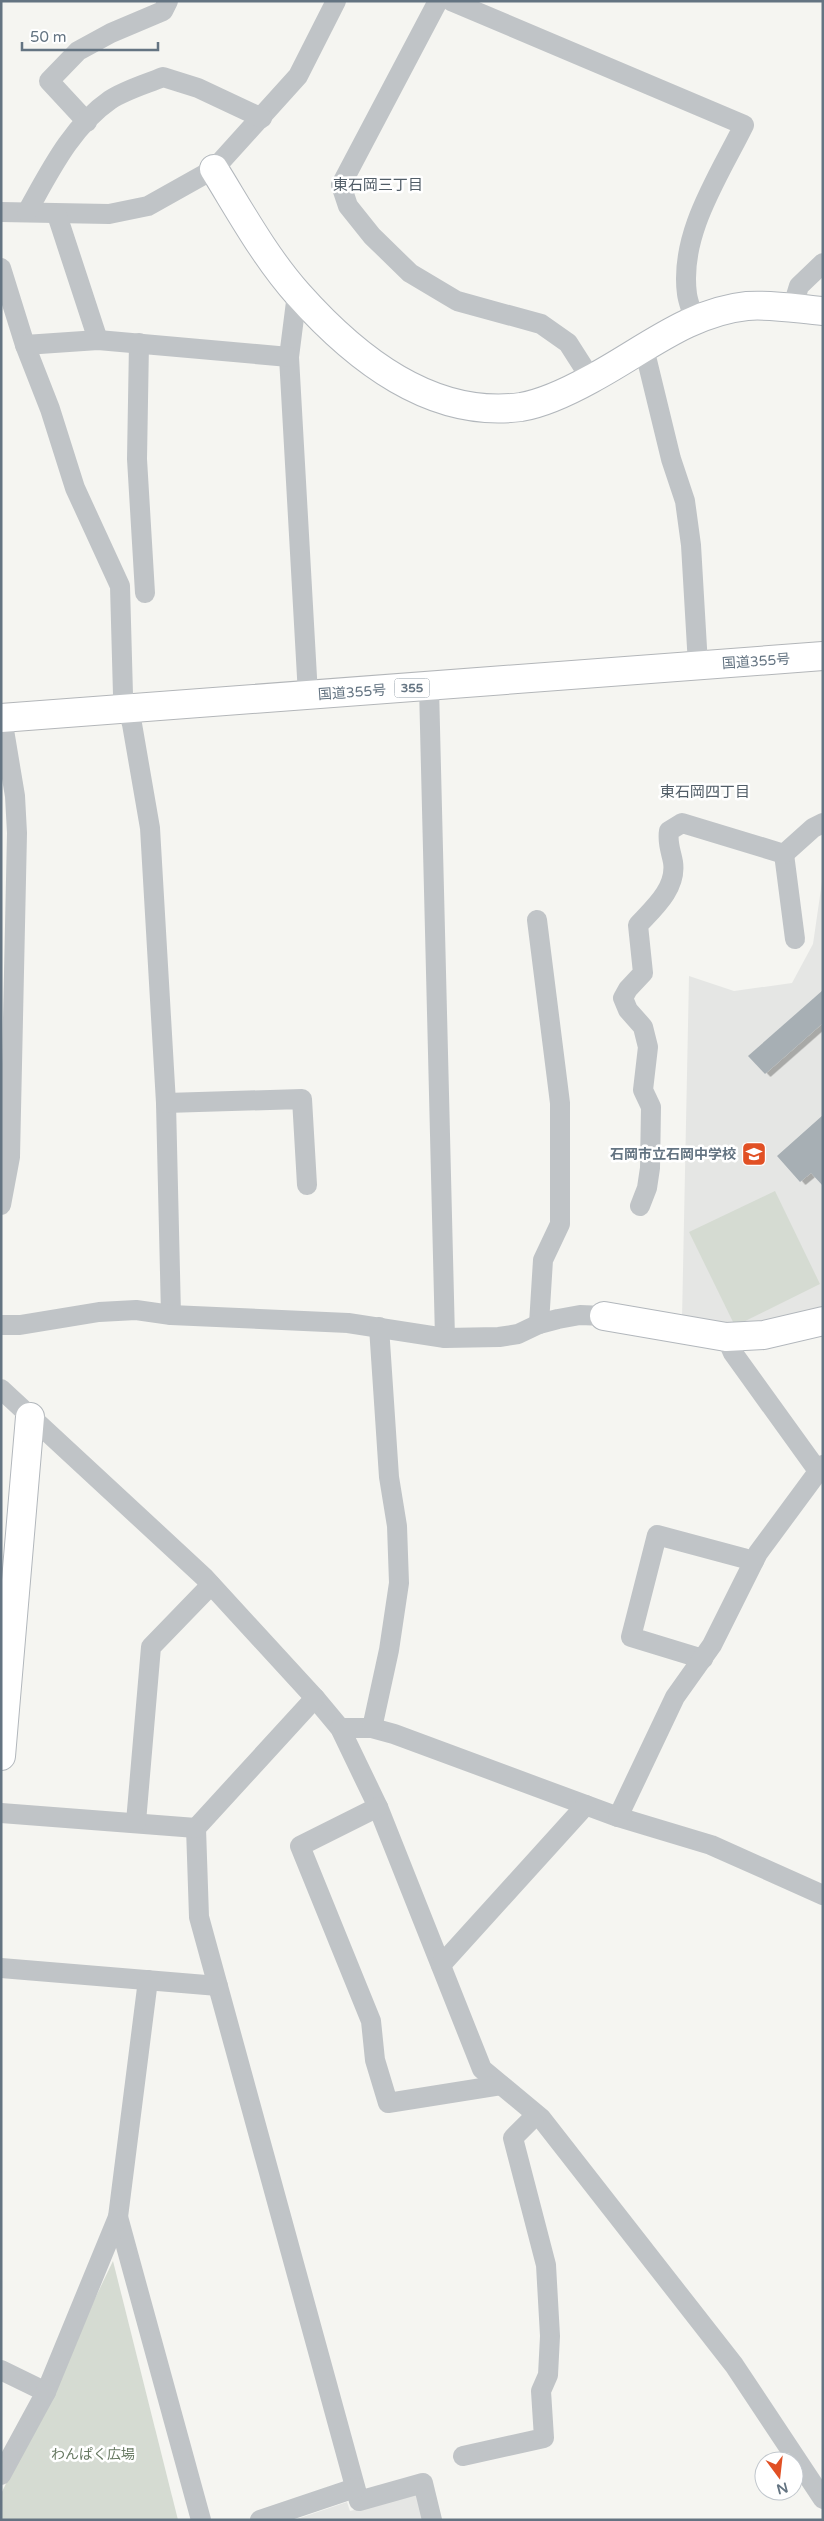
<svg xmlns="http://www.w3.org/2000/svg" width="824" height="2521" font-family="'Varela Round','Noto Sans JP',sans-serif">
<defs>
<filter id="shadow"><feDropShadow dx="5.5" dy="3" stdDeviation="0" flood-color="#0004"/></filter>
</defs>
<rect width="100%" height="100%" fill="#f5f5f1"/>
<g fill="#e5e6e4">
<polygon points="823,875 823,1317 737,1329 682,1319 689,976 734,991 792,983 813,944"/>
<polygon points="418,2494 425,2520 294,2520 347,2502 350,2511"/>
</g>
<g fill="#d5dbd2">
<polygon points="775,1191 820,1284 735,1326 689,1232"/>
<polygon points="113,2261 178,2520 1,2520 1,2494"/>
</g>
<g fill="#a7afb4" filter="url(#shadow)">
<polygon points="823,990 823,1023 765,1074 748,1056"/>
<polygon points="823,1115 823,1186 811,1173 800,1182 777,1156"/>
</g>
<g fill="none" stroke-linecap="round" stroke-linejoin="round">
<defs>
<g id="secondary">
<path d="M214,169C240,211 265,257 298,294C355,358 431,419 521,407C545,403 571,390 591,379C642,352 688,312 747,306C772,304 798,309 823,311"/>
<polyline points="604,1316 726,1337 764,1335 823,1321"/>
<polyline points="1,1756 30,1417"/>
</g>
<polyline id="highway" points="1,718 823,656"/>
</defs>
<use href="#secondary" stroke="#b2b7bc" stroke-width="30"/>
<use href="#highway" stroke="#b3b6b9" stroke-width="30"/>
<g stroke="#c0c4c7" stroke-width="20">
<polyline points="438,1 341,185 348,206 372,236 410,273 457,301 541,324 568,343 591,379"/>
<path d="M451,1L744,125C719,176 679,234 687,294C688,302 692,311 694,320"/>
<polyline points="87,122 49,81 78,51 111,33 163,11 168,1"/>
<polyline points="1,212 109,214 148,206 214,169 298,76 336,1"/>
<path d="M27,212C49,173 71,127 110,100C125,90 146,84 163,77L198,88L262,118"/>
<polyline points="57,215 98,340"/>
<polyline points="1,268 25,345 50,409 75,488 120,586 123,695 132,724 150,828 166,1103 171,1315"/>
<polyline points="297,294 289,357 308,695"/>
<polyline points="792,309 799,286 823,263"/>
<polyline points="139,343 137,459 145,593"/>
<polyline points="25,345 98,340 289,357"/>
<polyline points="644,348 671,459 685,501 691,545 698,665"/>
<polyline points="429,687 445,1338"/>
<polyline points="784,854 795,939"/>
<polyline points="784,854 813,828 823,823"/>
<polyline points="537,920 560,1103 560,1224 543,1260 539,1324"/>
<polyline points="166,1103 302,1099 307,1185"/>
<polyline points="1,1205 10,1157 17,833 15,796 2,718"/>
<path d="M640,1206L647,1188L650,1168L651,1107L643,1090L648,1047L643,1027L628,1010L623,998L628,989L643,973L638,925C654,908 677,888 673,862C671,851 667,843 669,831L682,823L784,854"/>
<polyline points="1,1325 20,1325 99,1312 136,1310 171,1315 348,1323 445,1338 499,1337 518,1334 539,1324 558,1319 580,1315 604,1316"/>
<polyline points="726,1337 733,1353 818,1471"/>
<polyline points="1,1389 204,1577 315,1698 340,1728 378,1807 482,2069 541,2118 734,2365 823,2499"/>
<polyline points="703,1659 631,1637 657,1535 754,1561"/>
<polyline points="315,1698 196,1828 199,1917 359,2501 423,2483 432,2520"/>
<polyline points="340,1728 372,1728 394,1734 618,1817 711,1845 823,1895"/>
<polyline points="372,1728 389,1650 399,1583 397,1526 389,1477 379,1327"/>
<polyline points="378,1807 300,1846 371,2021 375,2060 388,2103 501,2085"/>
<polyline points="1,1813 196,1828"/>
<polyline points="618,1817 675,1697 712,1645 758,1553 823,1465"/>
<polyline points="136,1822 151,1647 211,1585"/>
<polyline points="441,1965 586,1805"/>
<polyline points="1,1968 218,1986"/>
<polyline points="118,2217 201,2520"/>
<polyline points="1,2370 46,2392"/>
<polyline points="463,2456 544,2438 541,2391 548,2375 550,2336 546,2265 513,2138 536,2115"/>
<polyline points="1,2475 46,2392 118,2217 148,1980"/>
<polyline points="260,2520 355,2488"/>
</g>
<use href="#secondary" stroke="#fff" stroke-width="28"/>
<use href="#highway" stroke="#fff" stroke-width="28"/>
</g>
<defs>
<symbol id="school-square" viewBox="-11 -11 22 22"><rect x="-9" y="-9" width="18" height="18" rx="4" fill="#e15024" stroke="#fff"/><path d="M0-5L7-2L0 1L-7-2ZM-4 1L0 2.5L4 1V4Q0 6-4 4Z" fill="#fff"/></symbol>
</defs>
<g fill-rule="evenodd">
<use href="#school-square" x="740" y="1140" width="28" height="28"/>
</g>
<g text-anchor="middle" stroke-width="5" stroke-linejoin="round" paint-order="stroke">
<rect fill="#fff" stroke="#929ea8" stroke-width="1" x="394.5" y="678.5" width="35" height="19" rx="4"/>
<g font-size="12" font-weight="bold" fill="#647482">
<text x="412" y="692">355</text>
</g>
<g font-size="14" fill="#647482" stroke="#fff">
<text transform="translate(756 661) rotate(-4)" y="5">国道355号</text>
<text transform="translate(352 692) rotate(-4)" y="5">国道355号</text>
</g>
<g font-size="14" font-weight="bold" fill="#647482" stroke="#fff" text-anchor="end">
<text x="736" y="1159">石岡市立石岡中学校</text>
</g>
<g font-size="14" fill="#677962" stroke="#fff">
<text x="93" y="2459">わんぱく広場</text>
</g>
<g font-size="15" fill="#515d67" stroke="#fff">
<text x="378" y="190">東石岡三丁目</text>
<text x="705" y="797">東石岡四丁目</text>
</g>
</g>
<rect width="824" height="2521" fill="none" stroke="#647482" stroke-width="5"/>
<g transform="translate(779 2476) rotate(165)"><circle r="24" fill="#ffffff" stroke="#c1c7cd"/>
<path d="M0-4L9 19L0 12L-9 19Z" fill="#e15024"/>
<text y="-8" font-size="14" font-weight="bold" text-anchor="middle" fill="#647482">N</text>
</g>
<path d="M22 42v8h136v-8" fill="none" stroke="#647482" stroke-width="2.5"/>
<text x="30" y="42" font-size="15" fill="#647482" stroke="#ffffff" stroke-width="4" paint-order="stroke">50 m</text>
</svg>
